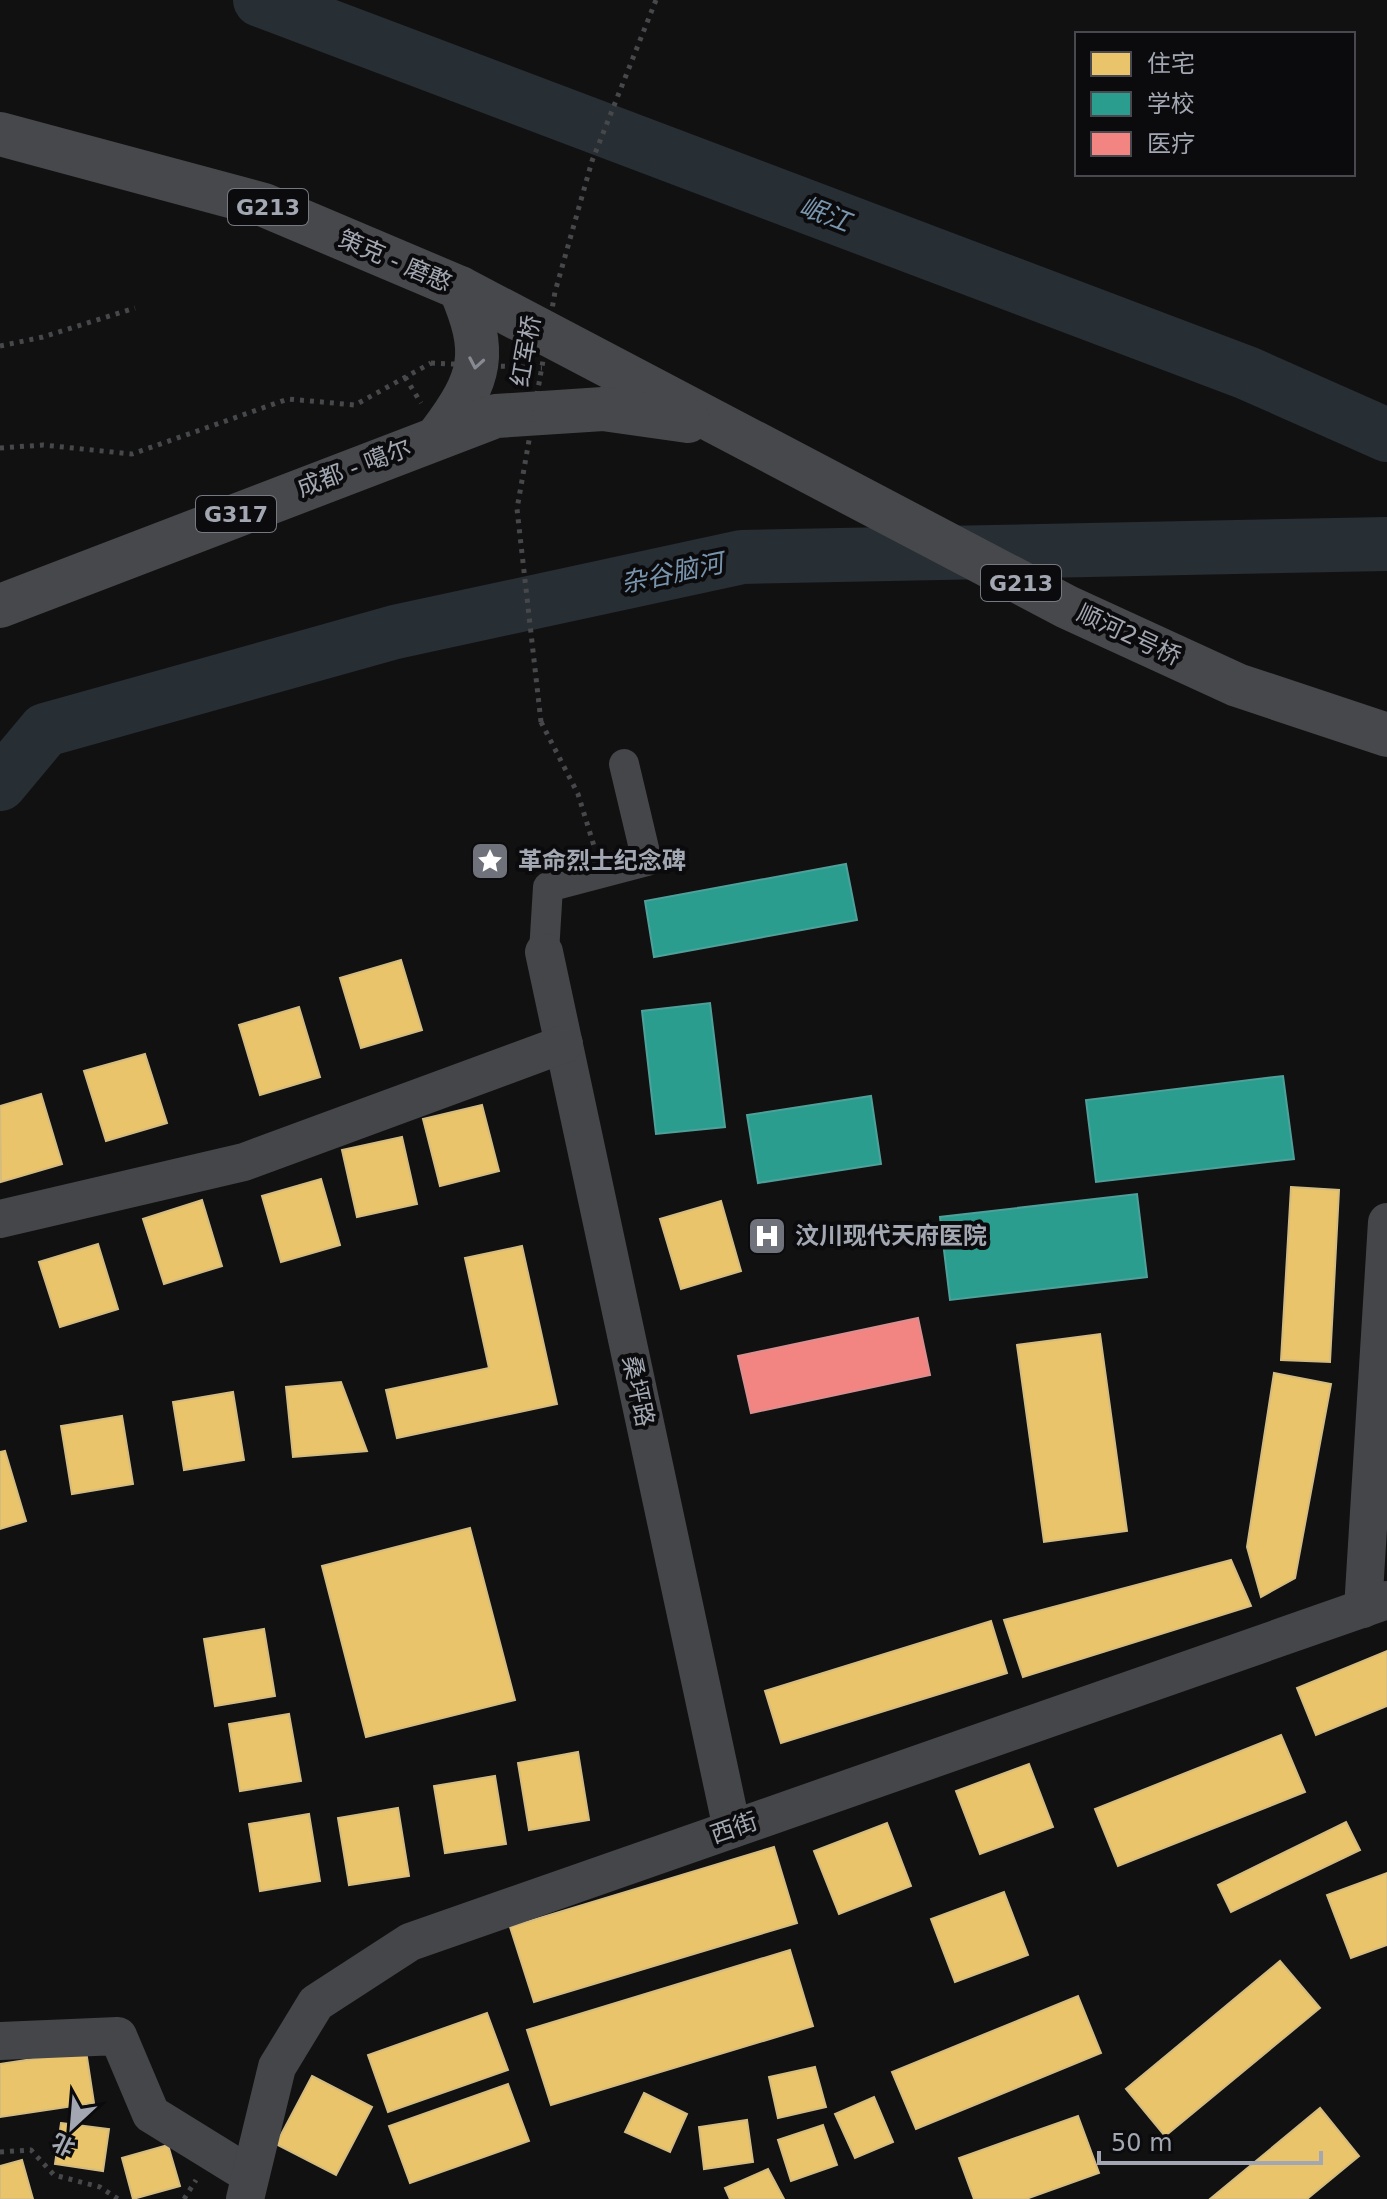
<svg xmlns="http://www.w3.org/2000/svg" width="1387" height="2199" font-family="'DejaVu Sans','Noto Sans SC',sans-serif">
<rect width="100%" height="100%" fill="#111"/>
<g fill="#e9c46a" stroke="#d4bb80" stroke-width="2">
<polygon points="401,960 422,1030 361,1048 340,978"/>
<polygon points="299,1007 320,1077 260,1095 239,1025"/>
<polygon points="145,1054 167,1123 106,1141 84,1071"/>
<polygon points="41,1094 62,1164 1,1182 0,1106"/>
<polygon points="482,1105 499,1171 440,1186 423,1119"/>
<polygon points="402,1137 417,1204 357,1217 342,1150"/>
<polygon points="321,1179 340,1245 281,1262 262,1196"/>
<polygon points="1291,1187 1339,1190 1330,1362 1281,1360"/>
<polygon points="202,1200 222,1266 164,1284 143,1219"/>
<polygon points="721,1201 741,1271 681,1289 660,1219"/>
<polygon points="98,1244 118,1309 60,1327 39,1262"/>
<polygon points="522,1246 557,1404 397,1438 386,1390 489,1368 465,1258"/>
<polygon points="1100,1334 1127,1531 1044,1542 1017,1345"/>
<polygon points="1274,1373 1331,1384 1295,1578 1261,1597 1247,1547"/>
<polygon points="341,1382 367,1451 293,1457 286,1387"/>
<polygon points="233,1392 244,1460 184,1470 173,1402"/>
<polygon points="122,1416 133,1484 72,1494 61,1426"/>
<polygon points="5,1451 26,1521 0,1529 0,1452"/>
<polygon points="470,1528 515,1700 366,1737 322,1566"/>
<polygon points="1231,1560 1251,1606 1023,1677 1004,1620"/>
<polygon points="991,1621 1007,1673 781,1743 765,1691"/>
<polygon points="264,1629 275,1696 215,1706 204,1639"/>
<polygon points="1387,1651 1387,1706 1316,1735 1297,1688"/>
<polygon points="289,1714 301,1781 240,1791 229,1724"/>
<polygon points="1281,1735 1305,1792 1118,1866 1095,1809"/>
<polygon points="578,1752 589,1820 529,1830 518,1763"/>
<polygon points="1029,1764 1053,1827 980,1854 956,1791"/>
<polygon points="495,1776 506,1844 445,1853 434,1786"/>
<polygon points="398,1808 409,1876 349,1885 338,1818"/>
<polygon points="309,1814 320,1881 260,1891 249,1824"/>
<polygon points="1346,1822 1360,1850 1231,1912 1218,1885"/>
<polygon points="887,1823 911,1886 839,1914 814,1851"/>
<polygon points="774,1847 797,1923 534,2002 510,1927"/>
<polygon points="1387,1873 1387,1945 1351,1958 1327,1895"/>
<polygon points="1004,1892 1028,1955 955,1982 931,1919"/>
<polygon points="790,1950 813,2026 551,2105 527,2030"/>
<polygon points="1280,1961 1320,2008 1165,2136 1126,2089"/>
<polygon points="1078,1996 1101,2053 916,2129 892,2072"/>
<polygon points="487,2013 508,2070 388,2112 368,2055"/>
<polygon points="86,2051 94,2103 0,2117 0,2064"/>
<polygon points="815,2067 826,2107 778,2118 769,2077"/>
<polygon points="312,2076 372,2107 336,2175 276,2144"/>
<polygon points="508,2084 529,2141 410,2183 389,2126"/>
<polygon points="644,2093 687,2114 670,2152 625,2132"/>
<polygon points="874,2097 893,2142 855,2158 835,2114"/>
<polygon points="1320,2108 1359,2156 1307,2199 1210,2199"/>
<polygon points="1078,2116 1099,2173 1026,2199 974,2199 959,2158"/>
<polygon points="747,2120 753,2162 704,2169 699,2127"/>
<polygon points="61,2123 109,2129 103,2171 55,2164"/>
<polygon points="823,2125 837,2165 791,2181 778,2140"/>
<polygon points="168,2145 180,2186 133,2199 122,2158"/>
<polygon points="22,2160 33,2199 0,2199 0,2166"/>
<polygon points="768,2169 784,2199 730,2199 725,2188"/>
</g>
<g fill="#2a9d8f" stroke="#4ea09a" stroke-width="2">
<polygon points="846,864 857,920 654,957 645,901"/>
<polygon points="710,1003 725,1127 656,1134 642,1011"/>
<polygon points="1283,1076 1294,1159 1096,1182 1086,1100"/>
<polygon points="871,1096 881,1164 758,1183 747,1115"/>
<polygon points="1137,1194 1147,1277 950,1300 940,1217"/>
</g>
<polygon fill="#f28482" stroke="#da8e90" stroke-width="2" points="918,1318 930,1375 751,1413 738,1356"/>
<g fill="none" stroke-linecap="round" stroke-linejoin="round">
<g stroke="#272e34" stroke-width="54">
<polyline points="260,0 1247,373 1387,435"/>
<polyline points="0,784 45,730 395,632 742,557 1387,544"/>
</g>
<g stroke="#47484b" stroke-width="5" stroke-dasharray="4 6" stroke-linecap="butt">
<polyline points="0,346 43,337 135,308"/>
<polyline points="405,377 421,403"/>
<polyline points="0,448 43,445 132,454 288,399 355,405 431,363"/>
<polyline points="541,722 578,794 594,846"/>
<polyline points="0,2152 31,2150 54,2175 100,2187 118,2199"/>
<polyline points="184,2199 196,2180"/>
</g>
<polyline stroke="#454649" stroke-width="30" points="544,952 548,887 647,861 624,764"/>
<g stroke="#454649" stroke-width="38">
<polyline points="544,952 732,1829"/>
<polyline points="0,1219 244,1162 564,1044"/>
<polyline points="1363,1609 1387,1222"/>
<polyline points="0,2041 118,2036 151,2114 250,2175"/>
<polyline points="245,2199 277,2067 316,2003 410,1942 1387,1600"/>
</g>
<g stroke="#47484b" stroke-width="44">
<polyline points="0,134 264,205 460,288 1067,607 1237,685 1387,735"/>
<path d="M440,434C482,378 488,353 460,288"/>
<polyline points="0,606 496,416 603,409 688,421"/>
</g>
<g stroke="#47484b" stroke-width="5" stroke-dasharray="4 6" stroke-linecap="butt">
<polyline points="431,363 542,368"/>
<polyline points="541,722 517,509 555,292 592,161 656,0"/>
</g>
</g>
<defs><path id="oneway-chevron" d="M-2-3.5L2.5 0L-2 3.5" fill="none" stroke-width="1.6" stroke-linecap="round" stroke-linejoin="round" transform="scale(2)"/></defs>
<use stroke="#878a93" href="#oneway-chevron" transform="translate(476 363) rotate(100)"/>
<defs>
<symbol id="sight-square" viewBox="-11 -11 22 22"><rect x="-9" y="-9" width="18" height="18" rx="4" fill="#6f727a" stroke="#0b0b0d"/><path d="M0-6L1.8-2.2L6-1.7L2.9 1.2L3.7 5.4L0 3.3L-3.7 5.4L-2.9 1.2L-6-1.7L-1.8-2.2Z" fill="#fff"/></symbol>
<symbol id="hospital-square" viewBox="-11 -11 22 22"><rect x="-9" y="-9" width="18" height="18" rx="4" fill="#6f727a" stroke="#0b0b0d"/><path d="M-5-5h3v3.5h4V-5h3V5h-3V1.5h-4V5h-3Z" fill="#fff"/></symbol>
</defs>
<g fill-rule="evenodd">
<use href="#sight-square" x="468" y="839" width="44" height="44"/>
<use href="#hospital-square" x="745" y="1214" width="44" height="44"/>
</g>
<g text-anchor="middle" stroke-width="8" stroke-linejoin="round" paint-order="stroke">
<g fill="#0b0b0d" stroke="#757880" stroke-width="2">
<rect x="228" y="189" width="80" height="36" rx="6"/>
<rect x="196" y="496" width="80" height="36" rx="6"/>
<rect x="981" y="565" width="80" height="36" rx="6"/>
</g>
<g font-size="22" font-weight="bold" fill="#a2a7b2">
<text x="268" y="215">G213</text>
<text x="236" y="522">G317</text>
<text x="1021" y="591">G213</text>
</g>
<g font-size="24" fill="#a2a7b2" stroke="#0b0b0d">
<text transform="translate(395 261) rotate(23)" y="8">策克 - 磨憨</text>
<text transform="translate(526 351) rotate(-80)" y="8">红军桥</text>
<text transform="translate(354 468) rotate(-21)" y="8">成都 - 噶尔</text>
<text transform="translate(1129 635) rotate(25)" y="8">顺河2号桥</text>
<text transform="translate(638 1391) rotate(78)" y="8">桑坪路</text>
<text transform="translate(734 1828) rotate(-19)" y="8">西街</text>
</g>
<g font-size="24" font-weight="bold" fill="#a2a7b2" stroke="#0b0b0d" text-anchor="start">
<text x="518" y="869">革命烈士纪念碑</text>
<text x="795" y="1244">汶川现代天府医院</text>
</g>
<g font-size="26" font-style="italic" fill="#7995ad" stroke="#0b0b0d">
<text transform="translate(825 214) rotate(21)" y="9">岷江</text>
<text transform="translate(672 573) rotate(-12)" y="9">杂谷脑河</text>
</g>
</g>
<rect x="1075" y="32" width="280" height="144" fill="#0b0b0d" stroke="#47494f" stroke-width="2"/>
<rect x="1091" y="52" width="40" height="24" fill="#e9c46a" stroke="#47494f" stroke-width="2"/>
<text x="1147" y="72" font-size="24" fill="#a2a7b2">住宅</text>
<rect x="1091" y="92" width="40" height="24" fill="#2a9d8f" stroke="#47494f" stroke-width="2"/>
<text x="1147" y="112" font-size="24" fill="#a2a7b2">学校</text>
<rect x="1091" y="132" width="40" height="24" fill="#f28482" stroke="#47494f" stroke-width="2"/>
<text x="1147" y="152" font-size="24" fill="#a2a7b2">医疗</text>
<g transform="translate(72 2127) rotate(206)" stroke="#0b0b0d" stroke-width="6" paint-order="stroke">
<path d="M0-6L14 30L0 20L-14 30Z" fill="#a2a7b2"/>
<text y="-12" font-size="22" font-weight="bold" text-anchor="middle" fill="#a2a7b2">北</text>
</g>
<path d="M1099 2151v12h222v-12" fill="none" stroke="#a2a7b2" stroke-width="4"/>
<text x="1111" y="2151" font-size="24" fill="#a2a7b2" stroke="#0b0b0d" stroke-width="6" paint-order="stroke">50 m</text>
</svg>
